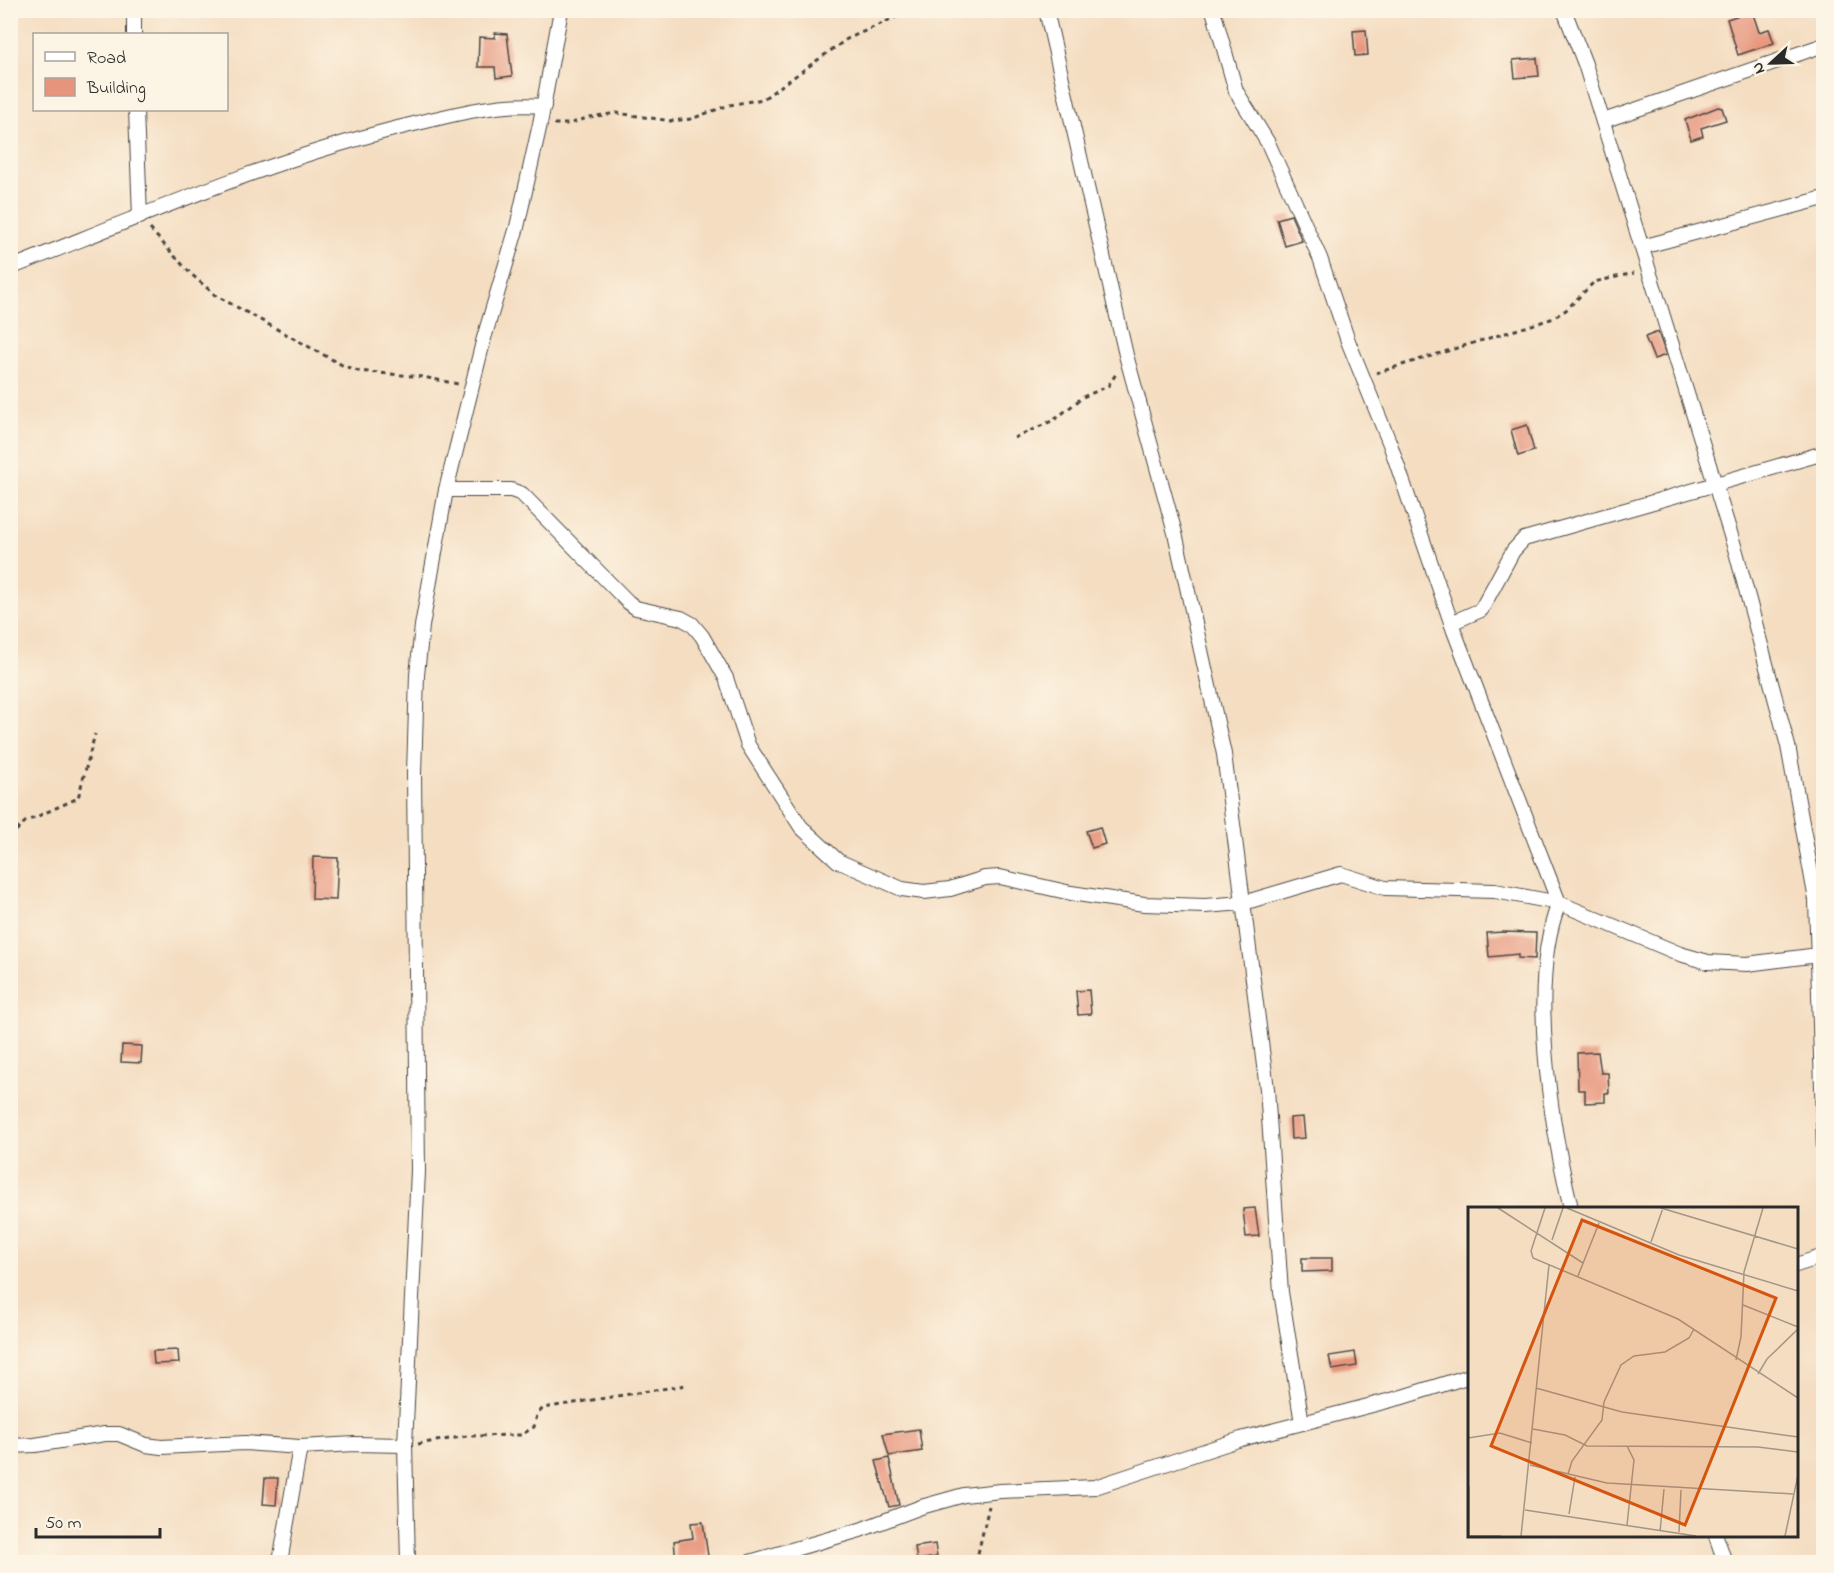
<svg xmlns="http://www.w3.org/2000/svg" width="1834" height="1573" font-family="'Indie Flower',sans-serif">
<rect width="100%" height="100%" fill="#fcf5e5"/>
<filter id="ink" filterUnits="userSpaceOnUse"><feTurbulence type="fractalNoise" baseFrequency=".0167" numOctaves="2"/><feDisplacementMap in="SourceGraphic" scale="12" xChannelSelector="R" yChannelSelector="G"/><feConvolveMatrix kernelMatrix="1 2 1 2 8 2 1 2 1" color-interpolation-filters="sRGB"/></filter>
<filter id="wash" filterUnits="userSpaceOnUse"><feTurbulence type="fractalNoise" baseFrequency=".008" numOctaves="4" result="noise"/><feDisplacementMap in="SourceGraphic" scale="24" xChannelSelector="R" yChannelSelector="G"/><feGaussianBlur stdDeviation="1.35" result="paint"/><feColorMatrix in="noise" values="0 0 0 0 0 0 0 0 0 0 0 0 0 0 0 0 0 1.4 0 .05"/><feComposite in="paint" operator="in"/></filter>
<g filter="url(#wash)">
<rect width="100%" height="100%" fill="#f4ddc1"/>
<g id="blocks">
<g fill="#e7947c">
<polygon points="1752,11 1759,32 1769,29 1774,43 1738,55 1727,19"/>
<polygon points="1366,30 1368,55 1355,56 1353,31"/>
<polygon points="495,33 507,34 512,76 496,78 495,67 478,67 479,37 495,38"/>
<polygon points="1537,58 1539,76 1515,78 1513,60"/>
<polygon points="1718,107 1722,108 1726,120 1701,128 1703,136 1691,140 1685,120"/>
<polygon points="1291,215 1302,241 1285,246 1277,219"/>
<polygon points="1658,332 1666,355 1654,359 1645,337"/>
<polygon points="1527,425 1534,451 1518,456 1511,430"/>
<polygon points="1100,827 1105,844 1092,848 1086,831"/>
<polygon points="313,857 338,858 336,900 312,899"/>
<polygon points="1504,932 1536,933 1535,959 1518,958 1518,954 1489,957 1487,933"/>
<polygon points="1089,990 1091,1014 1078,1015 1076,991"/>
<polygon points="122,1045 142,1046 141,1063 121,1062"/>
<polygon points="1598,1052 1601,1073 1608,1073 1609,1093 1605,1093 1605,1102 1585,1103 1585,1090 1578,1090 1577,1053"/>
<polygon points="1303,1117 1305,1138 1291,1139 1290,1118"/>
<polygon points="1255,1208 1259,1236 1246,1237 1243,1209"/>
<polygon points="1302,1258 1332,1258 1332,1271 1302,1272"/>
<polygon points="178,1350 179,1363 154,1364 153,1351"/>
<polygon points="1355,1352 1357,1366 1332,1370 1329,1356"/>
<polygon points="919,1429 922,1451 889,1456 883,1434"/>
<polygon points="889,1458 899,1505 889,1507 876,1461"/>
<polygon points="265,1478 278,1478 276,1505 263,1504"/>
<polygon points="703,1522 708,1556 676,1560 674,1541 693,1538 691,1523"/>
<polygon points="935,1544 937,1557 917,1560 915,1547"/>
</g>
</g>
</g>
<g filter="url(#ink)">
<use href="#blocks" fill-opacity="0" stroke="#494642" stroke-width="1.5"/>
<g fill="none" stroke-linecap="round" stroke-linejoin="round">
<defs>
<g id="street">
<polyline points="134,10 134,34"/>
<polyline points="1046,10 1126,355 1175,533 1224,754 1267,1089 1281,1292 1302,1423"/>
<path d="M1213,10L1236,91L1268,143L1320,258L1348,341L1390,444L1454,631L1559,903C1527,983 1551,1125 1571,1208"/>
<polyline points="1564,10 1585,64 1736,552 1788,746 1816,900 1824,1150"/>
<polyline points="136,110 140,217"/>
<polyline points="1603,121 1824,45"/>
<polyline points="1642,247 1824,198"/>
<path d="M10,268C144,215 278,156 418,123C459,113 502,102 544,106"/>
<polyline points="446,490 511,490 522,494 628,602 636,608 681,618 692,624 702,636 726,678 748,745 801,827 838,861 902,889 924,892 950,889 985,878 1000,877 1071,893 1144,904 1205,906 1243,903 1341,874 1385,888 1495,891 1559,903 1680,954 1708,962 1747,964 1818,955"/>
<polyline points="1451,623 1481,610 1513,551 1524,539 1824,453"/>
<polyline points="1796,1265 1824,1256"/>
<polyline points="10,1446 35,1445 105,1434 119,1434 146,1445 161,1447 245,1443 300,1447 355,1444 405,1445"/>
<polyline points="1716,1536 1725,1562"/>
<polyline points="280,1562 300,1447"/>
<polyline points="408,1562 405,1445 418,1171 414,774 417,675 422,626 446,490 484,338 517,227 540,124 561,10"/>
<polyline points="750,1562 860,1530 921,1507 964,1495 1000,1491 1095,1487 1241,1439 1399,1398 1470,1376"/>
</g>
</defs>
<use href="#street" stroke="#494642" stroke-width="16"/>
<g stroke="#494642" stroke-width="3" stroke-dasharray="4.5 4.5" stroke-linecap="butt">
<polyline points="554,124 569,124 590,117 617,113 671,121 691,119 729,105 763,99 847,39 912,10"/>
<polyline points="150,229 190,273 215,295 342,365 358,371 423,377 458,384"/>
<polyline points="1376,373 1551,319 1566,310 1594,282 1634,273"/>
<polyline points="1014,438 1054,420 1083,397 1108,386 1116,374"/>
<polyline points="10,837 25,822 78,798 95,734"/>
<polyline points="418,1444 467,1436 521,1435 534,1427 537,1415 543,1408 686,1385"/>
<polyline points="976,1562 989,1506"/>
</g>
<use href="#street" stroke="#fff" stroke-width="14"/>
</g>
</g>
<g transform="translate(1468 1207)">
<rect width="330" height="330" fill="#f4ddc1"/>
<path fill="none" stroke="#a49685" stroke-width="1.5" d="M30,1L115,56M77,1L63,44L65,51L210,112L330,191M99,1L211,48L330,84M193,1L330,42M84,33L95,1M183,35L195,1M110,69L131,16M275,98L330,120M268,153L273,130L276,65L295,1M290,167L299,152L330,122M68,181L154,205L330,230M65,222L97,228L119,239L290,240L330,245M0,231L32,226L64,236M62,258L139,276L325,287M100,267L104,254L134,213L136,195L153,158L166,149L197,145L221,131L226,122M1,279V328M57,303L228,329M101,307L107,270M159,318L166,253L159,239M192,325L196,282M211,325L213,283M0,329H33M53,329L81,58M317,329L330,268"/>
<path fill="#d5540f" fill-opacity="0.15" stroke="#d5540f" stroke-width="3" d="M114,13L308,91L217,318L23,239Z"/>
<rect width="330" height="330" fill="none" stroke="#2b2b2b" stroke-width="3"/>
</g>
<rect width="1834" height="1573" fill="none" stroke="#fcf5e5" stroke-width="36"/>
<rect x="33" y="33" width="195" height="78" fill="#fcf5e5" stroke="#a8a49b" stroke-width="1.5"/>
<rect x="45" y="52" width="30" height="9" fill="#ffffff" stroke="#a8a49b" stroke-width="1.5"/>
<text x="87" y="63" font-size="18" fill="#2b2b2b">Road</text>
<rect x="45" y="78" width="30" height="18" fill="#e7947c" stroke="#a8a49b" stroke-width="1.5"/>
<text x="87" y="93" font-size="18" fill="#2b2b2b">Building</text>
<g transform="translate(1771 63) rotate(248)" stroke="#fcf5e5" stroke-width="4.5" paint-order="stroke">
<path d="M0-4.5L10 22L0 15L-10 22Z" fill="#2b2b2b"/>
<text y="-9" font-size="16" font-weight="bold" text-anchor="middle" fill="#2b2b2b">N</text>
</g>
<path d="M36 1528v9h124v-9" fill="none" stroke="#2b2b2b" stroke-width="3"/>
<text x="45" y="1528" font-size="18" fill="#2b2b2b" stroke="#fcf5e5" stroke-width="4.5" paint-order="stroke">50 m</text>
</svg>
